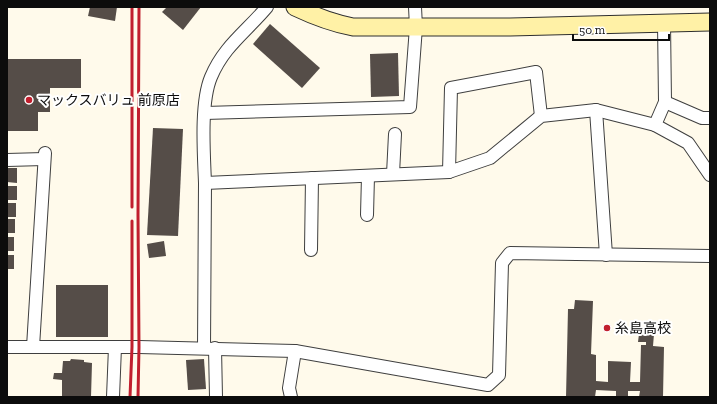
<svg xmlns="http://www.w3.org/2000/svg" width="717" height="404" font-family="'Zilla Slab','Noto Sans JP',serif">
<rect width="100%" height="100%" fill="#fffaeb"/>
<g fill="#554d48">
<polygon points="90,7 117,7 115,21 88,16"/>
<polygon points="167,7 201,7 183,30 162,12"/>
<polygon points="270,24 320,68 302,88 253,44"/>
<polygon points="398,53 399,96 371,97 370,54"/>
<polygon points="7,59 81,59 81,88 50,88 50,112 38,112 38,131 7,131"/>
<polygon points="153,128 183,129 178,236 147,235"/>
<polygon points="7,168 17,168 17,183 7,182"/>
<rect x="7" y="186" width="10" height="14"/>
<rect x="7" y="203" width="9" height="14"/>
<rect x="7" y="219" width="8" height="14"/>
<rect x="7" y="237" width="7" height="14"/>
<polygon points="164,241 166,256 149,258 147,244"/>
<rect x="7" y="255" width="7" height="14"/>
<rect x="56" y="285" width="52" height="52"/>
<polygon points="575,300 593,301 591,354 596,355 596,381 608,382 608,361 631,362 630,382 640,382 641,345 646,345 646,342 638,342 639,334 654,334 653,346 664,347 663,397 639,397 640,391 628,391 628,397 616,397 616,391 596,390 595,397 566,397 568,309 574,309"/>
<polygon points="71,359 84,360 84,362 92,363 91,397 62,397 62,380 53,379 54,373 62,373 63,361 70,361"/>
<polygon points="204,359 206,389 188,390 186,360"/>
</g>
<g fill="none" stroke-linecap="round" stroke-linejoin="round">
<defs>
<g id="street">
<polyline points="665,102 702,118 710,118"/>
<polyline points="596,110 606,255"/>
<polyline points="205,113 410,107 416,27 415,7"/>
<polyline points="655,125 665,102 664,23"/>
<polyline points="7,160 44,159"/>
<polyline points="449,172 451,88 536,72 541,116"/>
<polyline points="393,174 395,134"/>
<polyline points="205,183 449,172 490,158 541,116 596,110 655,125 688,143 710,175"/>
<polyline points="367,215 368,176"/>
<polyline points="311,250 312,178"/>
<polyline points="7,347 139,347 295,351 488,385 499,375 502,263 510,253 710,256"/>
<polyline points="33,347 45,153"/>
<path d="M204,348C204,293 205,238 205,183C204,155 200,103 211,77C224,46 246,32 267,7"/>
<polyline points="215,348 216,397"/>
<polyline points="113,397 115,347"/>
<polyline points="291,397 289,388 295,351"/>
</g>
<path id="secondary" d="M295,7C314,16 332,23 353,27H510L710,22"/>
</defs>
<use href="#street" stroke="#3f3f3f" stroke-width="14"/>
<use href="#secondary" stroke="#2e2e2e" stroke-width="19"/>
<use href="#street" stroke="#fff" stroke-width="12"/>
<use href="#secondary" stroke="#fff1a6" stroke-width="17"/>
<g stroke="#c11f2e" stroke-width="3">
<polyline points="132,7 132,207"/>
<polyline points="130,397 132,347 132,221"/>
<polyline points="138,397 139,347 138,215 139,7"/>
</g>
</g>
<g fill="#c11f2e" stroke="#fff" stroke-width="1.5">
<circle cx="29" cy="100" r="4"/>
<circle cx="607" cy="328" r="4"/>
</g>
<g text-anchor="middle" stroke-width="4" stroke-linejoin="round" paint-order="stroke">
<g font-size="14" fill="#0c0c0c" stroke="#fff" text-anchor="start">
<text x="37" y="105">マックスバリュ 前原店</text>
<text x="615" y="333">糸島高校</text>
</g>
</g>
<rect width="717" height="404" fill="none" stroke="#0c0c0c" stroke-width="16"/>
<path d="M573 34v6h96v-6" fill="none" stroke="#0c0c0c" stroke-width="2"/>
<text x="579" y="34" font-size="12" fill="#0c0c0c" stroke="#ffffff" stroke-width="3" paint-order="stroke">50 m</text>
</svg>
